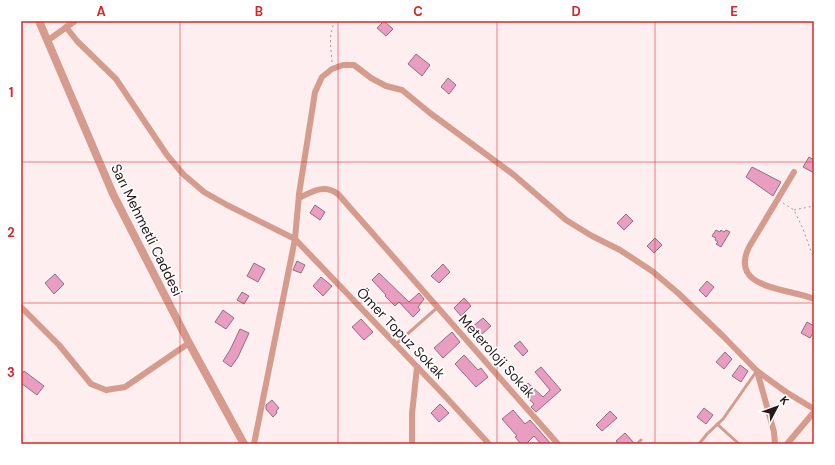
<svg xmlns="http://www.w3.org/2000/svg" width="835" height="465" font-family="'DM Sans',sans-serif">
<rect width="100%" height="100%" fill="#feeeef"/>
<g fill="#e89dc1" stroke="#8f707f">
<polygon points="384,21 393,29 386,36 377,28"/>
<polygon points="416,54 430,65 422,76 408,64"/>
<polygon points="448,78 456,85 449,94 441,87"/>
<polygon points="809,157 814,160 814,173 803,167"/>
<polygon points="752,167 781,182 773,196 746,177"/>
<polygon points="315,205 325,212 320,220 310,213"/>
<polygon points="626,214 633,221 624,230 617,223"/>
<polygon points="716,230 720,232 721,230 724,232 726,230 730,232 721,247 716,244 718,242 715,240 716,238 712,236"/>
<polygon points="655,238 662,245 654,253 647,246"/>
<polygon points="297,261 305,265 301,273 293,270"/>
<polygon points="254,263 265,269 258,282 247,276"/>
<polygon points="443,264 450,272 439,283 431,276"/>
<polygon points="379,273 409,302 419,293 424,299 418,307 420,310 413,317 399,302 395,306 385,296 386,295 372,280"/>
<polygon points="55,274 64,284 54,294 45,283"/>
<polygon points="321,277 332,286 323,296 313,286"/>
<polygon points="707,281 714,287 706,297 699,290"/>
<polygon points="242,292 249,296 244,304 237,300"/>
<polygon points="464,298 471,306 461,316 454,308"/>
<polygon points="223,310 234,318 226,329 215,322"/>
<polygon points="483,318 491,326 480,336 472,327"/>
<polygon points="361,319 373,332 364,340 352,327"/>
<polygon points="807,322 814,326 814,332 810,338 801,333"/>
<polygon points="240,329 249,333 238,357 231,367 223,361 230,350"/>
<polygon points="452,332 460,342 443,358 434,348"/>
<polygon points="520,341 528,351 523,356 514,346"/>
<polygon points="725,352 732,359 724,369 716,362"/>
<polygon points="464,355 478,370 481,368 488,377 476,387 455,364"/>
<polygon points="740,365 748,371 741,382 732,376"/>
<polygon points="541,367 561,390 536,412 531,407 534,404 520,391 528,383 543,397 550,390 535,372"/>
<polygon points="24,371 44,386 37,395 21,383 21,375"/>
<polygon points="272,400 279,408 276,411 277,413 273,417 266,409 266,405"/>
<polygon points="440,404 449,413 439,422 431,413"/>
<polygon points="704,408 713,415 706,424 697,417"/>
<polygon points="513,410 525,424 530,420 551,444 541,444 534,436 526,444 521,444 515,437 517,436 502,419"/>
<polygon points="610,411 617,418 602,431 596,425"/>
<polygon points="625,433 634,443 634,444 619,444 616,441"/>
</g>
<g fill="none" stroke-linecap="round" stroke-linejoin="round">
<g stroke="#a79899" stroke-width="1" stroke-dasharray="2 3" stroke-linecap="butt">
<path d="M332,62C331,47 328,35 335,21"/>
<polyline points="783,203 794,210 803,229 814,259"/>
<polyline points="794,210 814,206"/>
</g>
<g stroke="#d59c8e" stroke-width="3">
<polyline points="396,344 438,307"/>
<polyline points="717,424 739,444"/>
<polyline points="637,444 641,440"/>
<polyline points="699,444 707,434 723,419 756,372"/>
</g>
<g stroke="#d59c8e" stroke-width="6">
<polyline points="66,27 77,41 116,79 167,155 183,174 204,192 227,205 295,239 445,396 489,444"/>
<polyline points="47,41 75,21"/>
<path d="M794,172L749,247C728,290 790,288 814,299"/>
<path d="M299,198C313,191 324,184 338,194L558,444"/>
<polyline points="21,307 59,345 91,384 106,390 125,387 189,343"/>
<polyline points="757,371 774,432 775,444"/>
<polyline points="254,444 295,239 299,194 315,92 322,77 332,69 343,65 354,65 371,78 386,86 402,90 430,113 514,175 566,220 592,236 620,250 652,271 678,293 723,336 757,371 786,392 814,409"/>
<polyline points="412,444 412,414 417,367"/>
<polyline points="787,444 814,412"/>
</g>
<polyline stroke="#d59c8e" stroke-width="8" points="39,21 113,194 189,343 244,444"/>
</g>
<path fill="none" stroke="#d62828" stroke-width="1" stroke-opacity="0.55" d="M180,21V444M338,21V444M497,21V444M655,21V444M21,162H814M21,303H814"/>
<g text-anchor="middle" stroke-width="3.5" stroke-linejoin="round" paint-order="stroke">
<g font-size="14" fill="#27191b" stroke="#fff">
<text transform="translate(147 230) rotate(64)" y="5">Sarı Mehmetli Caddesi</text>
<text transform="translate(401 333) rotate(46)" y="5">Ömer Topuz Sokak</text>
<text transform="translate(497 356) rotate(48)" y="5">Meteroloji Sokak</text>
</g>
</g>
<rect width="835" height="465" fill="none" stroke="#ffffff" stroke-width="44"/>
<g transform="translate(777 407) rotate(49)" stroke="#ffffff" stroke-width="3" paint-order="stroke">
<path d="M0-3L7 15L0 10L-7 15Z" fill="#27191b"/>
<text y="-6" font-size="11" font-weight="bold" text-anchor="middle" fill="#27191b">K</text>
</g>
<rect x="22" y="22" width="791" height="421" fill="none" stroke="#d62828" stroke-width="1.5"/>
<g font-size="13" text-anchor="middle" font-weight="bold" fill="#d62828">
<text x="101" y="16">A</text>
<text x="259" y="16">B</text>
<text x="418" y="16">C</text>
<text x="576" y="16">D</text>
<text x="734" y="16">E</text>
<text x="11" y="97">1</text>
<text x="11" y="237">2</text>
<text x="11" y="377">3</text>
</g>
</svg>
